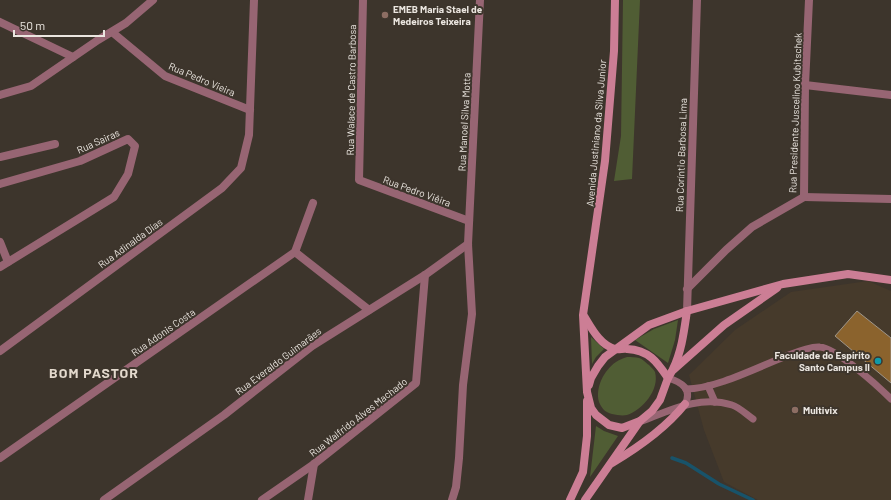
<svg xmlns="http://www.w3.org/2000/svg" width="891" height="500" font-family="Barlow,sans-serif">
<rect width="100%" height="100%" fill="#3d352c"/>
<polygon fill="#463a2b" points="868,281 891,291 891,500 758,500 724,482 704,430 689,375 735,330 791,292"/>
<g fill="#505d34">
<polygon points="623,0 640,0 632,179 614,181 621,136"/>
<polygon points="678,320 675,340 668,363 635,340 654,329"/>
<polygon points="591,337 604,349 596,357 592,364"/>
<path d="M627,357C631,357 636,357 639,358C643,359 646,363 649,365C651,367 654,370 655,372C660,390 642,410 627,415C622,416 617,415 612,414C605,412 602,409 599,402C595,388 604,370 616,362C619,360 623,358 627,357Z"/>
<polygon points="596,426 604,431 618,436 590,477"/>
</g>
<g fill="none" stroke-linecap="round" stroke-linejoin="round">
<polyline stroke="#18536a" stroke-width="3.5" points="672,458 686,463 719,484 753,500"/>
</g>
<polygon fill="#8b632d" stroke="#9e9589" points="857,311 891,338 891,383 835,336"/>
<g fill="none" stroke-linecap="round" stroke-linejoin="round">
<g stroke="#976573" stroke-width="7">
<path d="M668,378C681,382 693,389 685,404"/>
<polyline points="708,386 715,402"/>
<path d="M686,389C715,389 756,368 784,357C794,353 809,346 820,347C836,348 878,386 891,399"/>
<path d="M642,421C671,410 700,395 732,405C739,407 747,415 753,419"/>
</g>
<g stroke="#976573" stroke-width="8">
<polyline points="363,0 359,180 469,221"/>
<polyline points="0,22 73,57"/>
<polyline points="112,32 165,76 250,110"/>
<polyline points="805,85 891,95"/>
<polyline points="0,95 31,86 98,40 126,23 153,0"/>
<polyline points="0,157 55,144"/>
<polyline points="0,184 80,161 128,139 135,146 128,174 114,197 0,267"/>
<polyline points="804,197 891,199"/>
<polyline points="0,242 8,262"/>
<polyline points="295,252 369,310"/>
<polyline points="687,289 726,250 752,227 804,197 805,85 809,0"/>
<polyline points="687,311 697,0"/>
<polyline points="0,351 222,188 241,168 249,135 254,0"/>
<polyline points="0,458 295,252 313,203"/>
<polyline points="104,500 224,415 312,346 425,275 468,244"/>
<polyline points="262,500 314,464 416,383 425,275"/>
<polyline points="308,500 314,464"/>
<polyline points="452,500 456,487 459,458 463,385 472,314 468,244 480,0"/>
</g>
<g stroke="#cc7e95" stroke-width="8">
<polyline points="615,0 614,51 605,161 583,315 587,392 591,408 596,415 609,425 622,428 640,421"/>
<path d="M584,316C592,329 600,345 615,349C619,350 624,348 627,349C649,350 657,362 668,378"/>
<path d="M673,369C682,350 684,331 687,311"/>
<polyline points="589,385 591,378 598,366 605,357 649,325 687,311 783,284 848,274 891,280"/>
<path d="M612,463C639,447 665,429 685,404"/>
<polyline points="570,500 583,472 587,436 587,401"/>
<polyline points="585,500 640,421 652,411 660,400 668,378 672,371 724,325 777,288"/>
</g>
</g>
<g fill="#8d6e63" stroke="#3d352c" stroke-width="1.5">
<circle cx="385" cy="15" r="4"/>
<circle cx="795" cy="410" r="4"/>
</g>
<circle fill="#0f9aa8" stroke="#3d352c" stroke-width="1.5" cx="878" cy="361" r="4"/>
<g text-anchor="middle" stroke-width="4" stroke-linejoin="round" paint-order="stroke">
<g font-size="10" font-weight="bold" fill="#ebe6e0" stroke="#3d352c" text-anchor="start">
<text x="393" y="13">EMEB Maria Stael de<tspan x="393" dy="12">Medeiros Teixeira</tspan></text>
<text x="870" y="359" text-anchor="end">Faculdade do Espírito<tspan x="870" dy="12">Santo Campus II</tspan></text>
<text x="803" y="414">Multivix</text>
</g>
<g font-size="10" fill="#ebe6e0" stroke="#3d352c">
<text transform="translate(202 79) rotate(23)" y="4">Rua Pedro Vieira</text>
<text transform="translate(351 90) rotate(-89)" y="4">Rua Walace de Castro Barbosa</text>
<text transform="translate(795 113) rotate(-88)" y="4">Rua Presidente Juscelino Kubitschek</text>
<text transform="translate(464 122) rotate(-87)" y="4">Rua Manoel Silva Motta</text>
<text transform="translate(596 133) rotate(-85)" y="4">Avenida Justiniano da Silva Junior</text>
<text transform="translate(98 141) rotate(-24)" y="4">Rua Sairas</text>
<text transform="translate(681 155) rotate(-88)" y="4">Rua Coríntio Barbosa Lima</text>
<text transform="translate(417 191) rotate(20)" y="4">Rua Pedro Viêira</text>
<text transform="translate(130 243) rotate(-36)" y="4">Rua Adinalda Dias</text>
<text transform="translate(163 332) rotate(-35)" y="4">Rua Adonis Costa</text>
<text transform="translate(278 361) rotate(-37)" y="4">Rua Everaldo Guimarães</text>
<text transform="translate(358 417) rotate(-38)" y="4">Rua Walfrido Alves Machado</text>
</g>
<g font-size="14" font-weight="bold" letter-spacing="1" fill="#e3d9cd" stroke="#3d352c">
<text x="94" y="378">BOM PASTOR</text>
</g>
</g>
<path d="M14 30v6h90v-6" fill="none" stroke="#ebe6e0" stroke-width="2"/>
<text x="20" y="30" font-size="12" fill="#ebe6e0" stroke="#3d352c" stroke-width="3" paint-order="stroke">50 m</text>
</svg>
